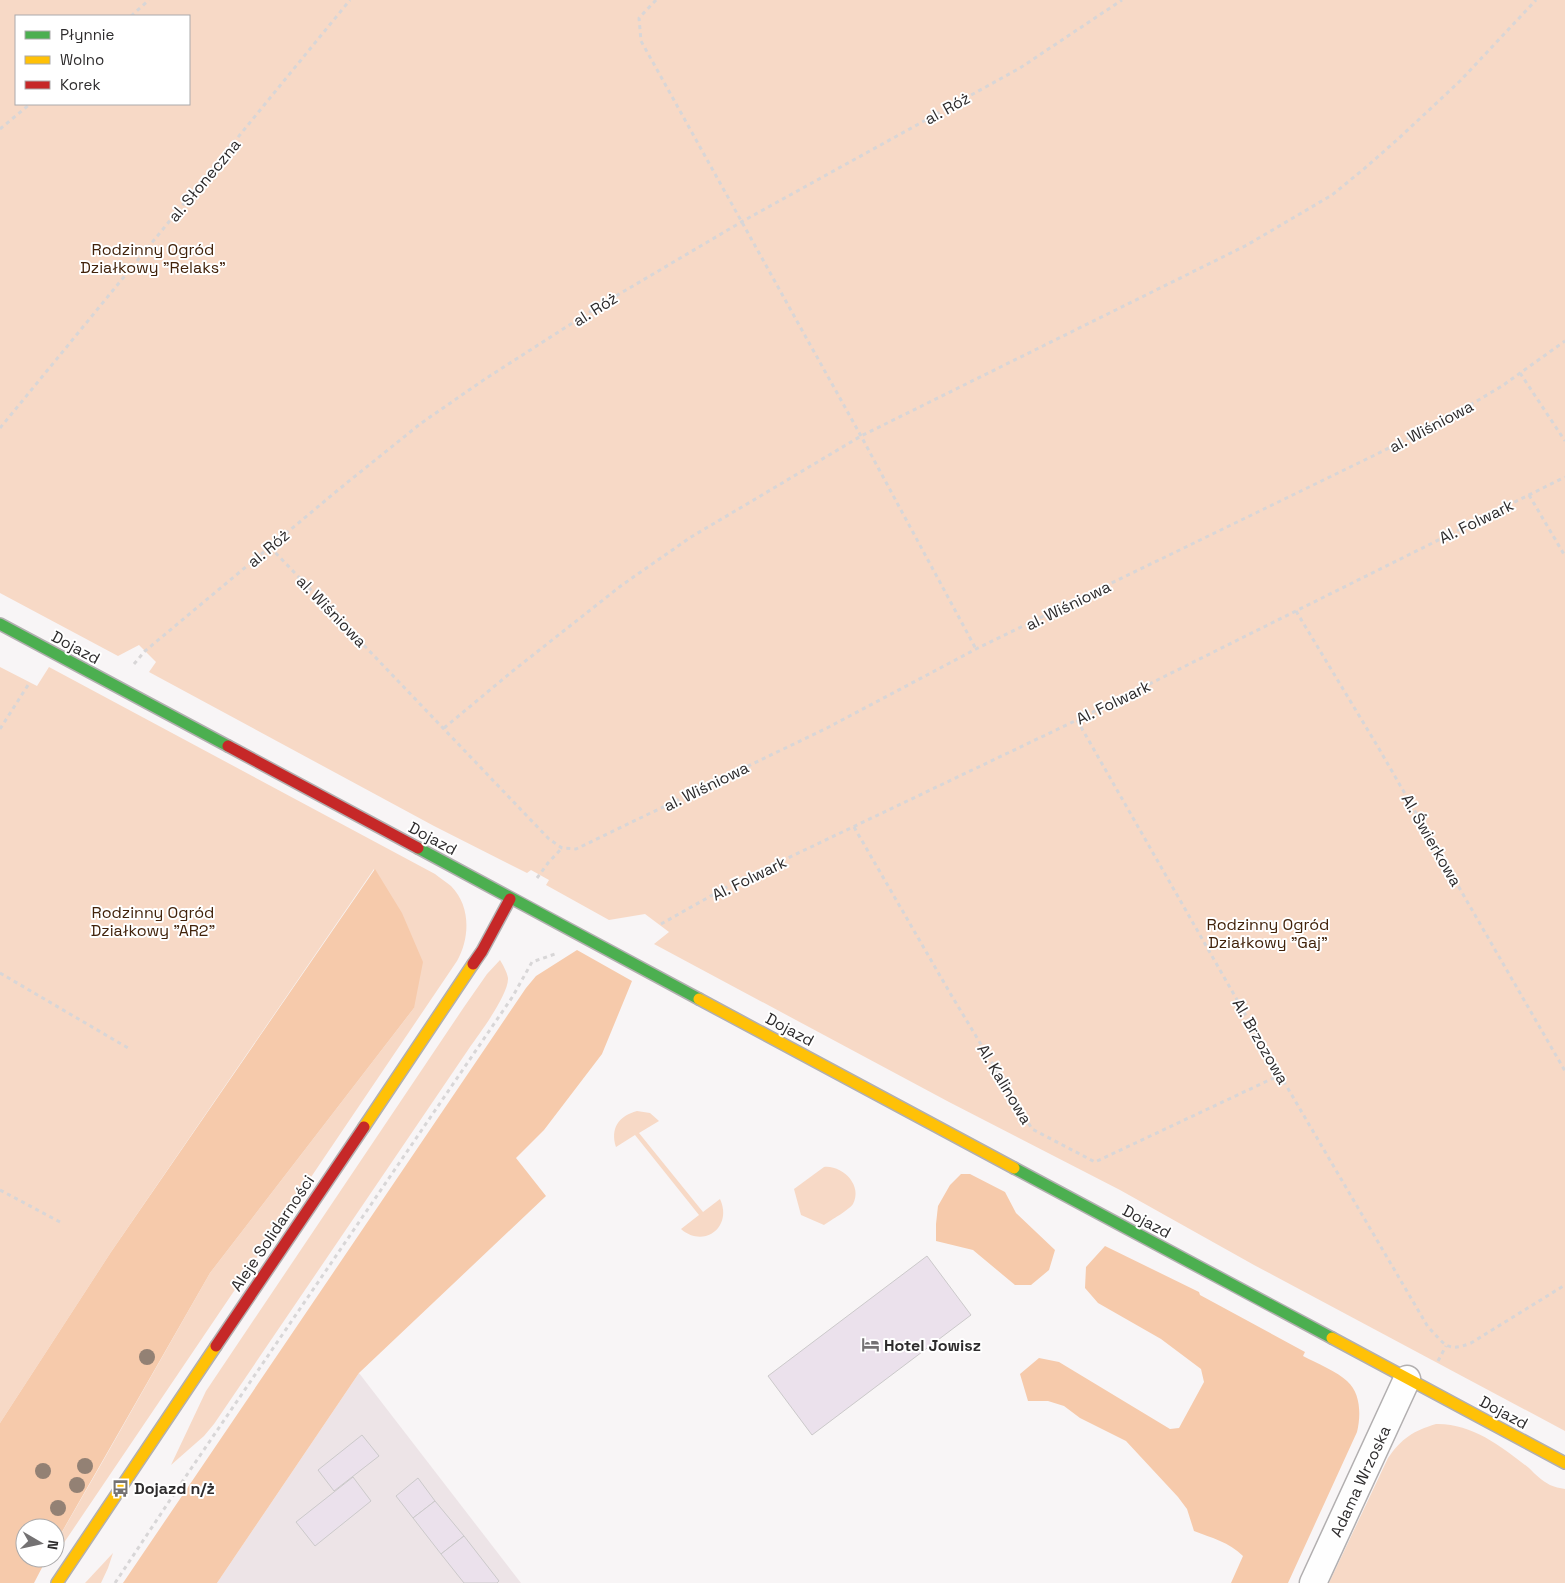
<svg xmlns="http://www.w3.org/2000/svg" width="1565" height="1583" font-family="'Space Grotesk',sans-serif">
<rect width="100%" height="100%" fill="#f8f5f6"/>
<polygon fill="#ede4e7" points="359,1373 521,1583 217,1583"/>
<g fill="#f7d9c6" fill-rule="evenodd">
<path d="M0,0H1565V1431L1254,1265L1120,1190L949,1102L654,944L669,932L645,914L609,920L546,885L549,880L531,870L527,873L434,826L149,672L156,662L139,645L118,656L0,593ZM16,16H189V104H16Z"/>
<path d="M0,667L37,686L49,667L435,874C440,878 446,882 451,886C471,906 470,938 457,961L55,1556V1544L58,1539L99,1468L210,1273L414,1008L374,869L111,1252L0,1423Z"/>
<path d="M500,960C503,965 507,972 508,978C509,994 480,1033 470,1047L214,1424L204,1436L171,1465L206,1391L464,1007L487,974Z"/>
<path d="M637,1111L650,1113L659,1121L639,1133L703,1212L720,1199C733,1227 704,1249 681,1229L699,1215L635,1135L616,1147C610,1128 619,1116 637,1111Z"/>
<path d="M824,1167C843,1165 863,1186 853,1204C849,1210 831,1220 824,1225L801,1215L794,1189Z"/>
<path d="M1436,1424C1472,1423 1502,1447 1529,1468C1535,1474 1542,1481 1550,1485C1554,1487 1560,1488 1565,1489V1583H1329L1388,1458C1402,1438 1413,1431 1436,1424Z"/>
<polygon points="113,1553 108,1568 101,1583 85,1583"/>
</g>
<g fill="#f6caab">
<polygon points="375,869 402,913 423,962 414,1008 210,1273 55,1544 55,1528 25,1528 25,1558 47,1558 34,1583 0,1583 0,1423 111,1252"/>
<polygon points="577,950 632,981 602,1054 544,1130 516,1158 546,1196 359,1373 217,1583 123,1583 526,988 536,976"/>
<polygon points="961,1174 970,1174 1005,1192 1016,1213 1055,1250 1049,1270 1031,1285 1015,1285 973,1250 936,1241 936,1224 938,1206 950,1185"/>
<path d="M1105,1246L1199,1292L1200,1295L1305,1352L1303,1356C1316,1363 1338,1372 1347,1381C1361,1393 1361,1416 1357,1432L1288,1583H1231L1243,1556C1229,1542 1212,1538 1194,1531L1187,1509L1178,1497L1126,1441L1080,1418L1064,1406L1048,1401H1028L1020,1374L1039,1358L1059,1362L1170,1429L1179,1428L1204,1382L1201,1369L1161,1339L1098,1303L1085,1288L1086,1267Z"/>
</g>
<g fill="#ebe1ec" stroke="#cbc9ca">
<polygon points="927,1256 971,1315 812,1435 768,1376"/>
<polygon points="362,1435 379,1456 334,1491 318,1470"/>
<polygon points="353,1477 371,1501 315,1546 296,1522"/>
<polygon points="418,1478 435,1501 413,1518 396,1496"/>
<polygon points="435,1501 464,1536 441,1554 413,1518"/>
<polygon points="464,1536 499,1581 497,1583 464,1583 441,1554"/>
</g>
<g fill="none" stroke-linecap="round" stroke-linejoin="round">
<defs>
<polyline id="street" points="1313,1583 1407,1379"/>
<g id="fast">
<polyline points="0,624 228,746"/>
<polyline points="418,848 699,999"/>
<polyline points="1014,1168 1332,1338"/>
</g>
<g id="slow">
<polyline points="699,999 1014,1168"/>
<polyline points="364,1127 473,964"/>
<polyline points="1332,1338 1565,1463"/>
<polyline points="57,1583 216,1346"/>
</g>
<g id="jam">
<polyline points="228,746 418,848"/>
<polyline points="473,964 482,951 510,899"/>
<polyline points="216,1346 364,1127"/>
</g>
</defs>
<use href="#street" stroke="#b2afb0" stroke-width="29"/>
<use href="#fast" stroke="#b2afb0" stroke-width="14"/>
<use href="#slow" stroke="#b2afb0" stroke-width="14"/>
<use href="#jam" stroke="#b2afb0" stroke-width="14"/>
<g stroke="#d8d6d7" stroke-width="3" stroke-dasharray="4 4" stroke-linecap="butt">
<polyline points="656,0 639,18 641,41 861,436 976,649"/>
<polyline points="131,16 149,0"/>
<polyline points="0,129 30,104"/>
<polyline points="1520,373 1565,441"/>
<path d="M0,428C117,286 233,143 350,0"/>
<polyline points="1529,495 1565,556"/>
<polyline points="270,547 549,839 562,848 576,849 827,728 976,649 1377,454 1450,417 1502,386 1565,341"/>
<polyline points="1296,611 1378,747 1565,1071"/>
<polyline points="134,664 145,651 338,490 420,424 485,379 599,306 743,221 1020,68 1122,0"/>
<path d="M1077,720L1280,1075L1428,1327C1445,1344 1446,1353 1471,1343L1565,1285"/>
<polyline points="444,728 514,670 622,585 691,537 752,501 861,436 1247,245 1332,195 1365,168 1398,139 1460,81 1536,0"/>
<polyline points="0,729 30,682"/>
<polyline points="854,827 950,993 1032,1129 1095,1162 1280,1075"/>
<polyline points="537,878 548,863 562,848"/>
<polyline points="661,924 725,888 1077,720 1565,477"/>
<polyline points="0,973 128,1048"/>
<polyline points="0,1190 60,1222"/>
<polyline points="1438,1361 1446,1346"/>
<polyline points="115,1583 182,1482 513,996 532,962 555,954"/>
</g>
<use href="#street" stroke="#fefefe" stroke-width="26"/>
<use href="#fast" stroke="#4caf50" stroke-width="11"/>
<use href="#slow" stroke="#ffc107" stroke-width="11"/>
<use href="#jam" stroke="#c62828" stroke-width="11"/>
</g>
<g fill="#938174">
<circle cx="147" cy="1357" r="8"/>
<circle cx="85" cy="1466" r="8"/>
<circle cx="43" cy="1471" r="8"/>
<circle cx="77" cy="1485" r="8"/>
<circle cx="58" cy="1508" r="8"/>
</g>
<defs>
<symbol id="hotel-bare" viewBox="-9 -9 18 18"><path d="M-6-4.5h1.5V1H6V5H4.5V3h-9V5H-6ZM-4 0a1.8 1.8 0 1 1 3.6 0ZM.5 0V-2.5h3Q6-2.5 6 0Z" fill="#747273" stroke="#fff" stroke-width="2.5" paint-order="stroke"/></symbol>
<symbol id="bus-bare" viewBox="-9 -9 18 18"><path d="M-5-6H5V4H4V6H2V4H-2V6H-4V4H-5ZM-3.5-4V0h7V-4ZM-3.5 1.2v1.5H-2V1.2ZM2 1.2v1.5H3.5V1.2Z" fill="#747273" stroke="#fff" stroke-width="2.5" paint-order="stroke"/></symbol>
</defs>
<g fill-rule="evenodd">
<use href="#hotel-bare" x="858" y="1332" width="25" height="25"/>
<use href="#bus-bare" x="108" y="1476" width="25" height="25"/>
</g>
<g text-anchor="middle" stroke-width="4" stroke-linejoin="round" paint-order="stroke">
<g font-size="16" fill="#2d2b2c" stroke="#fff">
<text transform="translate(947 108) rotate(-29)" y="6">al. Róż</text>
<text transform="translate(204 180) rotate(-50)" y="6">al. Słoneczna</text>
<text transform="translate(595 309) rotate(-32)" y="6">al. Róż</text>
<text transform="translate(1431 426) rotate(-28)" y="6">al. Wiśniowa</text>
<text transform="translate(1476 521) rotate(-26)" y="6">Al. Folwark</text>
<text transform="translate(268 548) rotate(-40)" y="6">al. Róż</text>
<text transform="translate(1068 605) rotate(-26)" y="6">al. Wiśniowa</text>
<text transform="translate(332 611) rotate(46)" y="6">al. Wiśniowa</text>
<text transform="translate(76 647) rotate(28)" y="6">Dojazd</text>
<text transform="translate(1113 702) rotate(-26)" y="6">Al. Folwark</text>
<text transform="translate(706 786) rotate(-26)" y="6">al. Wiśniowa</text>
<text transform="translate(433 838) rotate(28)" y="6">Dojazd</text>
<text transform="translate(1432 840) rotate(60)" y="6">Al. Świerkowa</text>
<text transform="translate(749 878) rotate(-26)" y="6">Al. Folwark</text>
<text transform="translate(790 1029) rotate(28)" y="6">Dojazd</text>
<text transform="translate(1261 1041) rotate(60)" y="6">Al. Brzozowa</text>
<text transform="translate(1005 1084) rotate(59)" y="6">Al. Kalinowa</text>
<text transform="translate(1147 1221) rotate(28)" y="6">Dojazd</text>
<text transform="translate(272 1233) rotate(-56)" y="6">Aleje Solidarności</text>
<text transform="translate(1504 1412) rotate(28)" y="6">Dojazd</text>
<text transform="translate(1360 1481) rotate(-65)" y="6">Adama Wrzoska</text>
</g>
<g font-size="16" fill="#41220a" stroke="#fff">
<text x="153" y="255">Rodzinny Ogród<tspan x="153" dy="18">Działkowy "Relaks"</tspan></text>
<text x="153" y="918">Rodzinny Ogród<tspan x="153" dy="18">Działkowy "AR2"</tspan></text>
<text x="1268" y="930">Rodzinny Ogród<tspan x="1268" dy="18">Działkowy "Gaj"</tspan></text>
</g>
<g font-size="16" font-weight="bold" fill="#2d2b2c" stroke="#fff" text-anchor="start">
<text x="884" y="1351">Hotel Jowisz</text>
<text x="134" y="1494">Dojazd n/ż</text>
</g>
</g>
<rect x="15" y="15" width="175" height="90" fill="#ffffff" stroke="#abaaab"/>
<rect x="25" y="31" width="25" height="8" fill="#4caf50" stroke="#abaaab"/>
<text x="60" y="40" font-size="15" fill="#2d2b2c">Płynnie</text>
<rect x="25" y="56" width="25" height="8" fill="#ffc107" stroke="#abaaab"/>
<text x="60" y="65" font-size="15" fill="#2d2b2c">Wolno</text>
<rect x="25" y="81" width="25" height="8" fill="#c62828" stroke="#abaaab"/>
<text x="60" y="90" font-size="15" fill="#2d2b2c">Korek</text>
<g transform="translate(40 1543) rotate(99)"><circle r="24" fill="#ffffff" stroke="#abaaab"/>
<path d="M0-4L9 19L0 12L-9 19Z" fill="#747273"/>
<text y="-8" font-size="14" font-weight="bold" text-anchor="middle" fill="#2d2b2c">N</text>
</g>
</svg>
